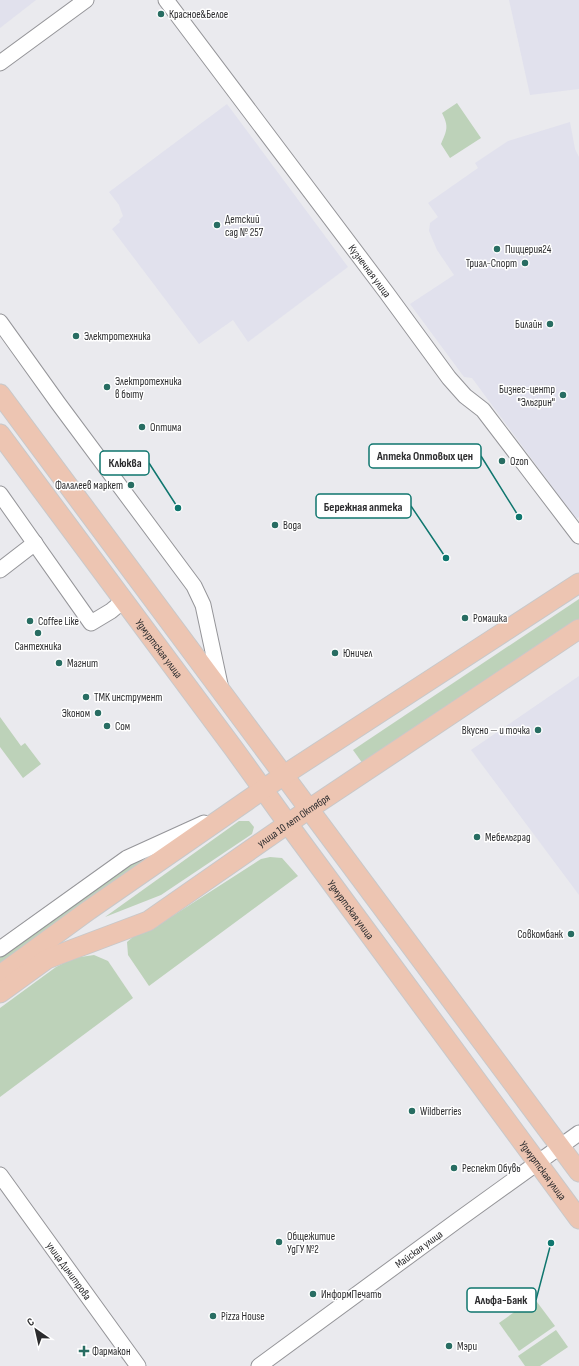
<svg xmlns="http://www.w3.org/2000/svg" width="579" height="1366" font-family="'Sofia Sans Condensed',sans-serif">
<rect width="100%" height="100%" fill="#eaeaee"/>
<g fill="#e1e1ed">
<polygon points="0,0 36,0 0,28"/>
<polygon points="509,0 579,0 579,89 530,95"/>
<polygon points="227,104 348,267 248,342 233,320 199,344 112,229 120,222 119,220 123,216 119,205 109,192"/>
<polygon points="570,122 575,149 579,157 579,517 576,519 472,378 464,377 410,304 454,275 437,250 429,231 430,223 438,217 428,203 478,168 475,163 508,141"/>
<polygon points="579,676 579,895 471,750"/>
</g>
<g fill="#bdd2b9">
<path d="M457,103L481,138L450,158L441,144C447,130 449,127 442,113Z"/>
<polygon points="579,599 579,619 363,764 353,750"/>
<polygon points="0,717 21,746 25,743 41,764 23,778 0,747"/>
<polygon points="239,821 249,821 254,827 252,834 161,895 105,917"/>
<polygon points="171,844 0,968 0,956 136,856"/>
<polygon points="270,857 282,858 298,876 149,986 128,955 127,942 133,937 157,926 261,859"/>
<polygon points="94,955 108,961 133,998 0,1097 0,1008 56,967 74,958"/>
<polygon points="534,1298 555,1326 519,1351 499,1323"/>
<polygon points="556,1330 568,1347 540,1366 525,1366 518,1356"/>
</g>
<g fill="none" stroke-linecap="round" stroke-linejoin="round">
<defs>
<g id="minor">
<path id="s1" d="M166,0L386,292L449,378L465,396L483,410L579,536"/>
<polyline points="0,63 86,0"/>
<polyline points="0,322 58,403 194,586 203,605 221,689"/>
<polyline points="0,494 91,623 111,611 123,601"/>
<polyline points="0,570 35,543"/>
<polyline points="0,949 127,858 204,823"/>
<path id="s2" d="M0,1175L138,1366"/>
<path id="s3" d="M259,1366L458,1220L579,1133"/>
</g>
<g id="major">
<polyline points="0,394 579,1172"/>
<path id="s4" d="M0,434L234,749L288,824L579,1219"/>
<polyline points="0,975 89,910 284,775 579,583"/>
<path id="s5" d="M0,993L47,959L148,921L309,809L579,629"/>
</g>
</defs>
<use href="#minor" stroke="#959599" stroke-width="17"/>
<use href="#major" stroke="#c8c8c9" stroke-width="21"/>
<use href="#minor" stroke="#fff" stroke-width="15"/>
<use href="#major" stroke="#edc5b2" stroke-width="19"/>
</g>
<g fill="#286d62" stroke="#fff" stroke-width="1.5">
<circle cx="161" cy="14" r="4"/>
<circle cx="217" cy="225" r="4"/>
<circle cx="497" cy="249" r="4"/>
<circle cx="525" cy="263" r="4"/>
<circle cx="550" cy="324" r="4"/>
<circle cx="76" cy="336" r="4"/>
<circle cx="107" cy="387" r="4"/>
<circle cx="563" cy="395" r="4"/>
<circle cx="142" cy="427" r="4"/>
<circle cx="502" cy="461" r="4"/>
<circle cx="131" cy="485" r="4"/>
<circle cx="275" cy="525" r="4"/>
<circle cx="465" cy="618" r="4"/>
<circle cx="30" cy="621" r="4"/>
<circle cx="38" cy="633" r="4"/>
<circle cx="335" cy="653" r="4"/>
<circle cx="59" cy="663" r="4"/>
<circle cx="86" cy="697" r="4"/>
<circle cx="98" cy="713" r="4"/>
<circle cx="107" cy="726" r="4"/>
<circle cx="538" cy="730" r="4"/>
<circle cx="477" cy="837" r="4"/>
<circle cx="571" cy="934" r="4"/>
<circle cx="412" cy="1111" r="4"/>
<circle cx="454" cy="1168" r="4"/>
<circle cx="279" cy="1242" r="4"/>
<circle cx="313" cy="1294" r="4"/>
<circle cx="213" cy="1316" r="4"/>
<circle cx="449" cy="1346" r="4"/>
<path d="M82 1345h4v4h4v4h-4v4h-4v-4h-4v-4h4z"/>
</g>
<g text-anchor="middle" stroke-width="3" stroke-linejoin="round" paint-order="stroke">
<g font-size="11" fill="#2c2c2e" stroke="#fff" text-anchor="start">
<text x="169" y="18">Красное&amp;Белое</text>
<text x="225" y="223">Детский<tspan x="225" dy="13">сад № 257</tspan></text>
<text x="505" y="253">Пиццерия24</text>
<text x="517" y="267" text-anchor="end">Триал-Спорт</text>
<text x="542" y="328" text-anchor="end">Билайн</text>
<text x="84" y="340">Электротехника</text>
<text x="115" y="385">Электротехника<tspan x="115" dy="13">в быту</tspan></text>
<text x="555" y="393" text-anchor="end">Бизнес-центр<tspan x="555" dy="13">"Эльгрин"</tspan></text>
<text x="150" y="431">Оптима</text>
<text x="510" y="465">Ozon</text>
<text x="123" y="489" text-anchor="end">Фалалеев маркет</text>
<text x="283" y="529">Вода</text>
<text x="473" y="622">Ромашка</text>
<text x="38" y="625">Coffee Like</text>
<text x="38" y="650" text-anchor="middle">Сантехника</text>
<text x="343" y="657">Юничел</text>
<text x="67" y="667">Магнит</text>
<text x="94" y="701">ТМК инструмент</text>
<text x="90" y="717" text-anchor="end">Эконом</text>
<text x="115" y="730">Сом</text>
<text x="530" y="734" text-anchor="end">Вкусно — и точка</text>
<text x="485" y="841">Мебельград</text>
<text x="563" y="938" text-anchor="end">Совкомбанк</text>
<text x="420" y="1115">Wildberries</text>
<text x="462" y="1172">Респект Обувь</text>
<text x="287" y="1240">Общежитие<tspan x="287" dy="13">УдГУ №2</tspan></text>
<text x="321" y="1298">ИнформПечать</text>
<text x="221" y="1320">Pizza House</text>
<text x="457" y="1350">Мэри</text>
<text x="92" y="1355">Фармакон</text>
</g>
<g font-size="11" fill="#2c2c2e" stroke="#fff">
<text dy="4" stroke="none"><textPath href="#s1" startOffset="339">Кузнечная улица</textPath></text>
<text dy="4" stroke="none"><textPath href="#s4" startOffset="267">Удмуртская улица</textPath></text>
<text dy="4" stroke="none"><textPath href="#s5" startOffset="343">улица 10 лет Октября</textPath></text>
<text dy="4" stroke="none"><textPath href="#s4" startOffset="591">Удмуртская улица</textPath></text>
<text dy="4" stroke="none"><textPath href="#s4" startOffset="915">Удмуртская улица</textPath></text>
<text dy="4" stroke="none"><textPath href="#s3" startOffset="198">Майская улица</textPath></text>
<text dy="4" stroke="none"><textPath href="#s2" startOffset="118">улица Димитрова</textPath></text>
</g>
</g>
<path fill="none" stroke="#0f766e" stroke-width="1.5" d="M519 517L481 456M178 508L149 463M446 558L411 506M551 1243L536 1300"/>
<g fill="#0f766e" stroke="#fff" stroke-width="1.5">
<circle cx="519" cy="517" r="4"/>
<circle cx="178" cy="508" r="4"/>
<circle cx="446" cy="558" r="4"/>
<circle cx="551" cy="1243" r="4"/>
</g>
<g fill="#fff" stroke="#0f766e" stroke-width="1.5">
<rect x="369" y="444" width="112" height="24" rx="4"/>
<rect x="100" y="451" width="49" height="24" rx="4"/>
<rect x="316" y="494" width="95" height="24" rx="4"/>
<rect x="467" y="1288" width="69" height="24" rx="4"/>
</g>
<g font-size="12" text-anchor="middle" font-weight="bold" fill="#2c2c2e">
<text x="425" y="460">Аптека Оптовых цен</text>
<text x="125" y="467">Клюква</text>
<text x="363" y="511">Бережная аптека</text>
<text x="501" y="1304">Альфа-Банк</text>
</g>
<g transform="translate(36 1330) rotate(326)" stroke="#ffffff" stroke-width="3" paint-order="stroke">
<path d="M0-3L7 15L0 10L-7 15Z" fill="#2c2c2e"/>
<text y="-6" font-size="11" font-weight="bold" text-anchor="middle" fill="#2c2c2e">С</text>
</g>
</svg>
